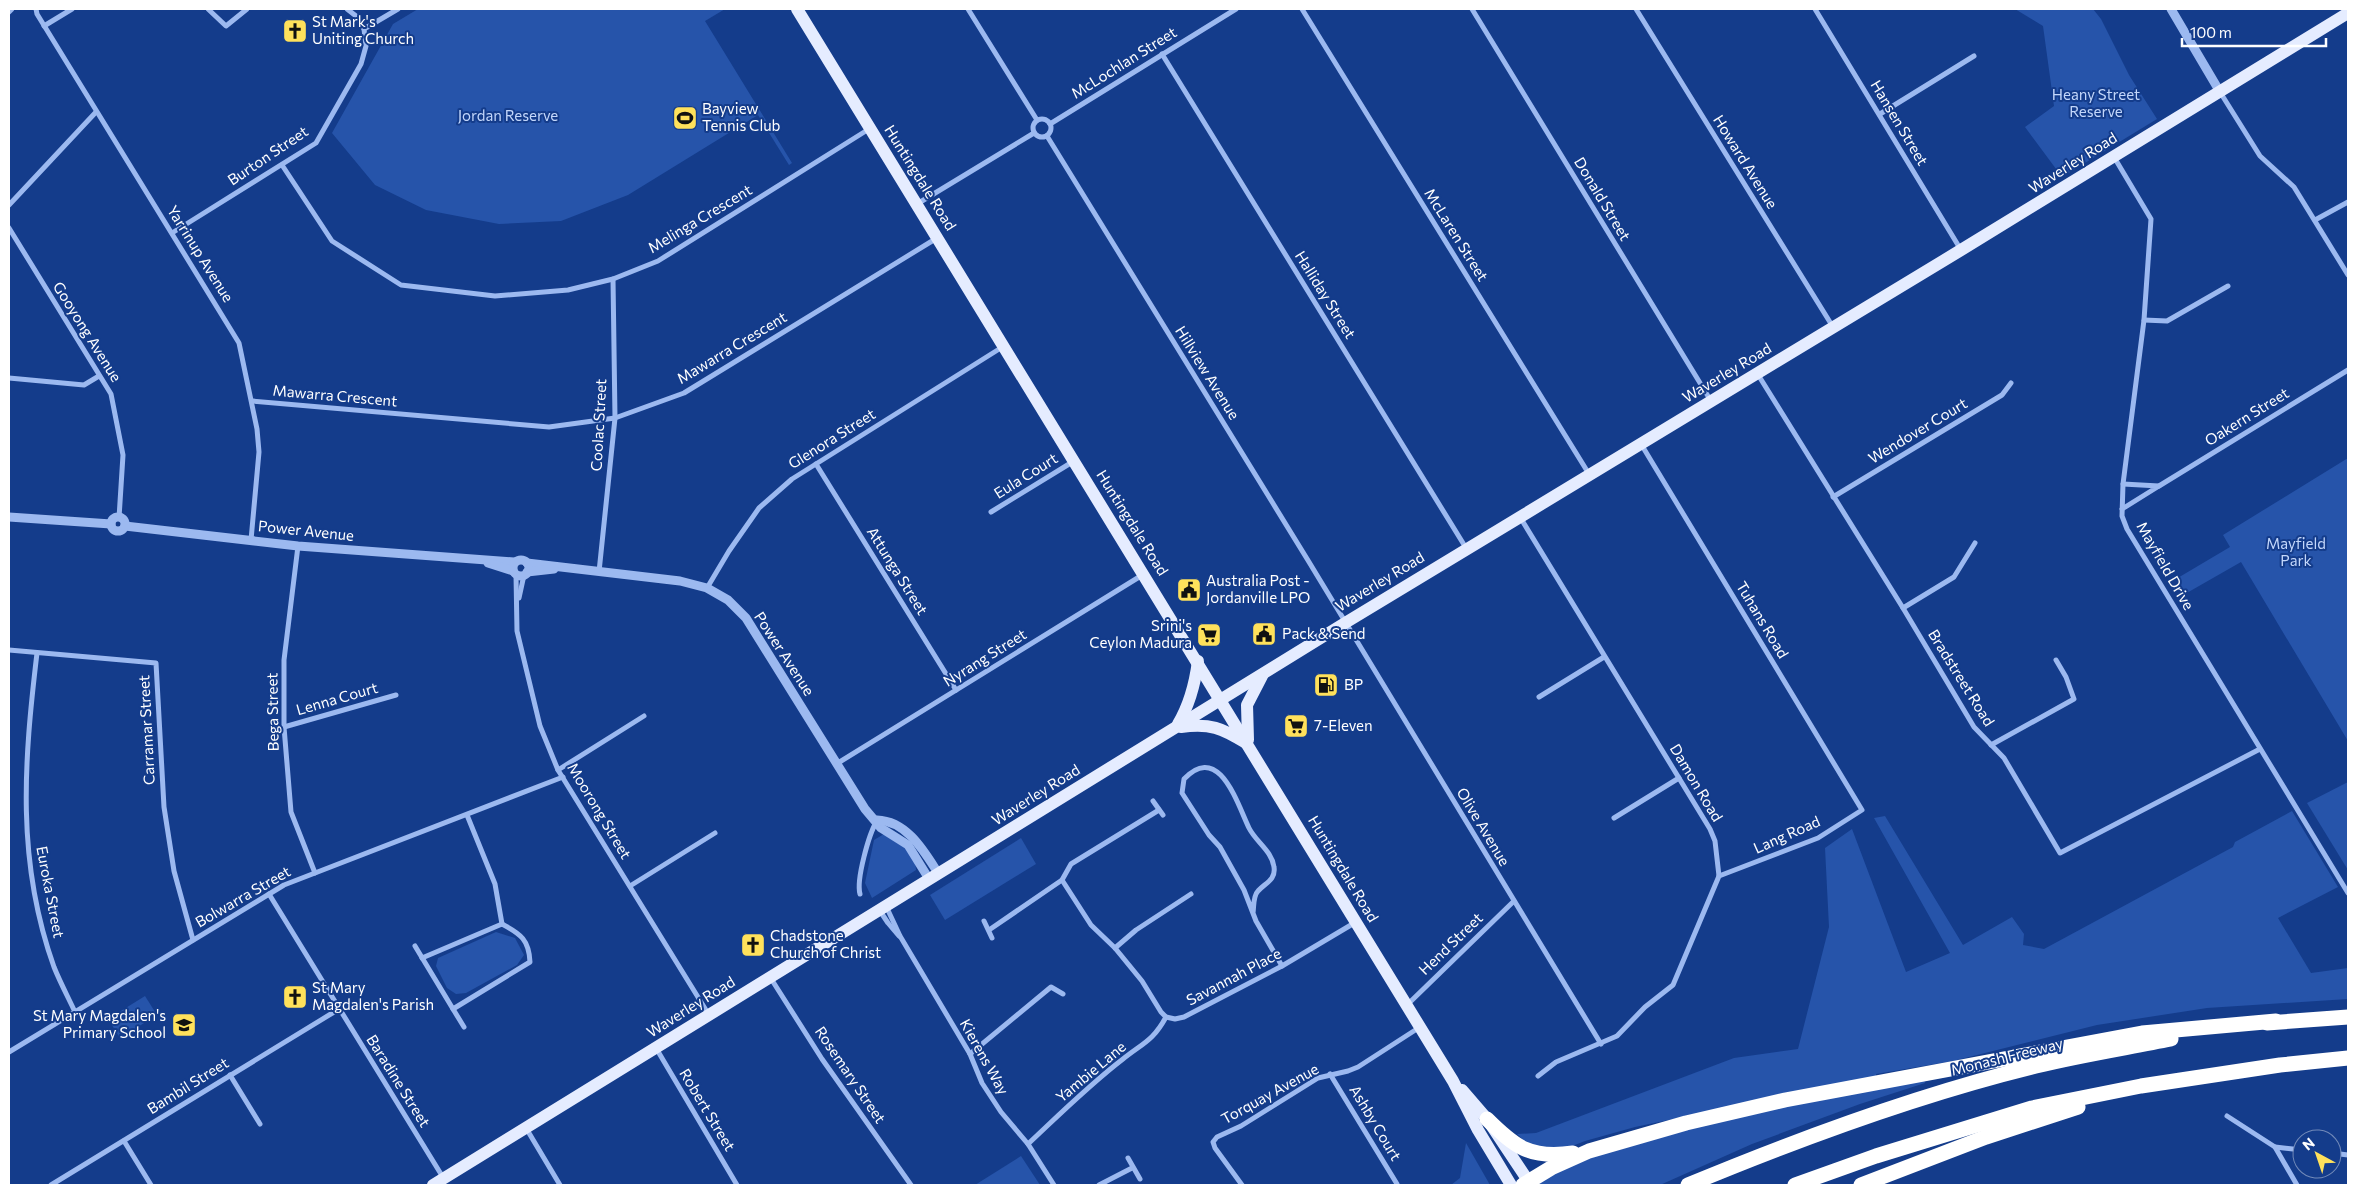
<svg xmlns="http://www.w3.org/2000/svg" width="2357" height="1194" font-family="Commissioner,sans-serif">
<rect width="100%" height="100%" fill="#143c8b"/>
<g fill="#2654aa">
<polygon points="418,9 725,9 705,21 792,163 789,165 758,115 628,195 561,221 499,224 426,210 375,185 332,133 393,24"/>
<polygon points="2015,9 2093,9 2101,19 2129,75 2157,119 2062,177 2025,127 2054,106 2043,26"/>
<polygon points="2348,458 2348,741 2241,562 2185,594 2176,579 2230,547 2223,535"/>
<polygon points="2348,782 2348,870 2307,803"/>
<polygon points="2292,811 2338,887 2278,918 2311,973 2348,968 2348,999 2207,1008 2097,1025 1953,1061 1876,1074 1876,1077 1635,1127 1585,1141 1557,1152 1535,1151 1517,1134 1536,1133 1734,1058 1798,1049 1829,927 1825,848 1852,829 1906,972 1950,953 1874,818 1885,816 1963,945 2012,917 2024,934 2023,945 2044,949 2233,847 2235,842"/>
<path d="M884,834C898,843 916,851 916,870L872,898L865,883L874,840Z"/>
<polygon points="1021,838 1036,864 945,920 930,895"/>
<polygon points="496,932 515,938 524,955 517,965 466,993 456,994 447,988 436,966 438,958"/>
<polygon points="145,996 157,1015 120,1038 108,1019"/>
<polygon points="1924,1079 1925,1083 1860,1104 1752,1144 1660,1185 1541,1185 1538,1181 1572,1163 1732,1117"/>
<polygon points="1466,1143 1490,1185 1451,1185 1460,1178"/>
<polygon points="1021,1156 1040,1185 975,1185"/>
</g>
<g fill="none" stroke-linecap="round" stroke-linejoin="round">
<g stroke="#9cb9f0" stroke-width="5">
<polyline points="36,9 37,14 239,343 257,429 259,452 251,540"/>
<polyline points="208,9 226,26 247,9"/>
<polyline points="347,9 356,16 364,29"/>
<polyline points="968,9 1037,120"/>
<polyline points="1302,9 1589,474"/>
<polyline points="1472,9 1711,401"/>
<polyline points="1636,9 1833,327"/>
<polyline points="1815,9 1961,250"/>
<polyline points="9,12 12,9"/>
<polyline points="44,26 72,9"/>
<polyline points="1162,54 1466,548"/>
<polyline points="2220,92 2260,156 2294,187 2348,275"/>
<polyline points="1880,114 1974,56"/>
<circle cx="1042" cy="128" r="9"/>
<polyline points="1050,124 1236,9"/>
<polyline points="1047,136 1309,562 1601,1044"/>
<polyline points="2114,157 2151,219 2144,320 2123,484 2122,516 2127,529 2348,893"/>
<polyline points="282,165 332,241 401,285 495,296 568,290 613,279 658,261 869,129"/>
<polyline points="917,204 1034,133"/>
<polyline points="9,205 96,112"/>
<polyline points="2315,220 2348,202"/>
<polyline points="9,228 111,394 123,455 119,518"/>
<polyline points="172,233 316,143 361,64 366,46 364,29 398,9"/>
<polyline points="2144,320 2167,321 2228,286"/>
<polyline points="1757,373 1903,608 1974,727 2004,758 2060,853 2260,749"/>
<polyline points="9,378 84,385 99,376"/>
<polyline points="252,401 549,427 615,418 684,393 937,238"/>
<polyline points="1641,444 1862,810 1818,838 1719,876"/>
<polyline points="816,464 956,690"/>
<polyline points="2159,486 2348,370"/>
<polyline points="1833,497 2002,395 2011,383"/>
<polyline points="2122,509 2159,486 2123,484"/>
<polyline points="991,512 1074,461"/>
<polyline points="1520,517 1710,829 1715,841 1719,876 1673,985 1645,1007 1617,1036 1556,1062 1538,1076"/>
<polyline points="298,546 284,660 284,727 291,812 315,873"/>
<polyline points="599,572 615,418 613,279"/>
<polyline points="516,575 517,631 540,726 558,770 709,1015"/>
<polyline points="707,588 729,551 759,508 792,479 1004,346"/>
<polyline points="519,598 524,575"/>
<polyline points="1903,608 1954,577 1975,543"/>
<polyline points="9,650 156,663 164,807 174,871 193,940"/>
<path d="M37,653C24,762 16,861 54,967C60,982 68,997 75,1012"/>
<polyline points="1539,697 1604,657"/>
<polyline points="284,727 396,695"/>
<polyline points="1991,745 2074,699 2066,677 2056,660"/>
<polyline points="838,763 1144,574"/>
<polyline points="558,770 644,716"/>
<polyline points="1153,801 1163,815"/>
<polyline points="467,815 495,884 502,924"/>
<polyline points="1614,818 1679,778"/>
<polyline points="1062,880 1091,925 1115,948 1142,981 1161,1012 1166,1017 1175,1019 1184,1017 1282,966 1356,922"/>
<polyline points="630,886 715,833"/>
<polyline points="269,894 444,1179"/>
<path d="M860,894C856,880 869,833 877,821"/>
<polyline points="886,906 900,936 970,1054 982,1083 1001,1112 1028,1144 1054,1185"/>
<polyline points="880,911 888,923 899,936"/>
<path d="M1253,913C1254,906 1253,896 1258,891C1265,883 1276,880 1274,867C1272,851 1256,842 1249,828C1237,803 1219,742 1184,779L1182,793L1209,835L1220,847L1244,890L1256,921L1282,966"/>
<polyline points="984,921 992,938"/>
<polyline points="989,930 1062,880 1071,864 1159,810"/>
<polyline points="415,946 453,1009"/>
<polyline points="1115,948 1136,930 1191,894"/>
<polyline points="422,958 502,924"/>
<polyline points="770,977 822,1059 911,1185"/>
<polyline points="1407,1005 1514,901"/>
<path d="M464,1027L453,1009L530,962C529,940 521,934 502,924"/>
<polyline points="656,1048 737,1185"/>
<polyline points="9,1052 284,885 563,777"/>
<polyline points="970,1054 1051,987 1063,994"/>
<polyline points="1330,1074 1397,1184"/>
<polyline points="230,1075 260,1124"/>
<polyline points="2227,1116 2275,1147 2297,1185"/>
<polyline points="526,1128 560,1185"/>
<polyline points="124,1141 151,1185"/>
<path d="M1028,1144C1059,1115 1089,1085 1123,1059C1143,1043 1153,1041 1166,1017"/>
<polyline points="2275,1147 2302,1150"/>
<polyline points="2332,1153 2348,1155"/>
<polyline points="1128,1158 1140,1179"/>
<polyline points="51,1185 339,1009"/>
<polyline points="1099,1185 1132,1168"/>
<polyline points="1242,1185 1215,1148 1213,1142 1217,1137 1241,1126 1318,1078 1348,1071 1358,1067 1420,1027"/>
</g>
<g stroke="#9cb9f0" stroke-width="9">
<polyline points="2171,9 2220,92"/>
<circle cx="118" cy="524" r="7"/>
<polyline points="9,517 111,524"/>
<polyline points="125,526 298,546 514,562"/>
<circle cx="521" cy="568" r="8"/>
<polyline points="488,563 513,571"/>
<polyline points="527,563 680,581 707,588 728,600 746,618 865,809 881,828 908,845 929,879"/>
<polyline points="527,572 554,569"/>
<path d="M877,820C907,821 924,851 938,873"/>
</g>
<g stroke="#e5ecff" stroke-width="12">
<polyline points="797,9 1453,1081 1478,1130 1511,1185"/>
<path d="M1178,724C1190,704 1195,684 1198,661"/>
<path d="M1181,727C1210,723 1222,728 1246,743"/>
<polyline points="1248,740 1247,705 1262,676"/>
<polyline points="1462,1090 1487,1119 1531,1185"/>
<polyline points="433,1185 1345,623 1961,250 2348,13"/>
</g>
<g stroke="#fff" stroke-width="15">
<polyline points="2267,1023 2348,1017"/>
<path d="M1487,1119C1516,1148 1531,1159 1573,1153"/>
<polyline points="1523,1185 1551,1168 1589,1151 1686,1123 1785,1100 2142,1033 2276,1021"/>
<path d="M1688,1185C1801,1138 1917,1095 2036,1066C2081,1055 2126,1048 2171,1039"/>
<polyline points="1795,1185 1876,1156 2032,1108 2141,1086 2280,1065 2348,1058"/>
<polyline points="1861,1185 1986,1137 2078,1107"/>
</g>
</g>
<defs>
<symbol id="church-square" viewBox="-11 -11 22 22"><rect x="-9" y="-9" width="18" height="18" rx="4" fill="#ffe15b" stroke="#143c8b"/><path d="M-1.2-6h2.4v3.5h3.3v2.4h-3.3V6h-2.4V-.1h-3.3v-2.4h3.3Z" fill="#111"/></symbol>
<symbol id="stadium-square" viewBox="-11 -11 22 22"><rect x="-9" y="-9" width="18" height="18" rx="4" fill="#ffe15b" stroke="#143c8b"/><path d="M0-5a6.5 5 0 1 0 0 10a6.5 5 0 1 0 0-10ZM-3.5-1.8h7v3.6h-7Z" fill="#111"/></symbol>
<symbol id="civic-square" viewBox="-11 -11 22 22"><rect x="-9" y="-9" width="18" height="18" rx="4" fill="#ffe15b" stroke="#143c8b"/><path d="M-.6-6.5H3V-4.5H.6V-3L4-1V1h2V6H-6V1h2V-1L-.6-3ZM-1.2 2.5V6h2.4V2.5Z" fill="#111"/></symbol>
<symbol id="supermarket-square" viewBox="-11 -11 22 22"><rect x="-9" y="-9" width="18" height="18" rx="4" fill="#ffe15b" stroke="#143c8b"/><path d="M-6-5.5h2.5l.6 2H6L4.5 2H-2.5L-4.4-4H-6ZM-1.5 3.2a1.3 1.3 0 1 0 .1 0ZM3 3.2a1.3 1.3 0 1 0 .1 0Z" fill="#111"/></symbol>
<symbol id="fuel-square" viewBox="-11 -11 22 22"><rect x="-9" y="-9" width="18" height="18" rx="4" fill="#ffe15b" stroke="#143c8b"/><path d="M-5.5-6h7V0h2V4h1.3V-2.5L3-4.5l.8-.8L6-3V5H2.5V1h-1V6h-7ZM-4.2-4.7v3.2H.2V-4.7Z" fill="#111"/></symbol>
<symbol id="school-square" viewBox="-11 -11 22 22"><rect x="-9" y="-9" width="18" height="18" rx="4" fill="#ffe15b" stroke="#143c8b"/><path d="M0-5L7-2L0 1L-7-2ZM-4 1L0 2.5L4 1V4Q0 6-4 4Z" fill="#111"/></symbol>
</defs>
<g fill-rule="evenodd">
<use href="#church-square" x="281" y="17" width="28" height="28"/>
<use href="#stadium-square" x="671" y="104" width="28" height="28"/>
<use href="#civic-square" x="1175" y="576" width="28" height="28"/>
<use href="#civic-square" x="1250" y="620" width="28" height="28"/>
<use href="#supermarket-square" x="1195" y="621" width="28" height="28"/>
<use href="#fuel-square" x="1312" y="671" width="28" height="28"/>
<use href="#supermarket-square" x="1282" y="712" width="28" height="28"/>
<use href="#church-square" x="739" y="931" width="28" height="28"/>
<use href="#church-square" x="281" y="983" width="28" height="28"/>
<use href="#school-square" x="170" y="1011" width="28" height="28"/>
</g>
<g text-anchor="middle" stroke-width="4" stroke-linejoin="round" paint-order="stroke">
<g font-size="15" fill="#fff" stroke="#143c8b" text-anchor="start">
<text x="312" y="27">St Mark's<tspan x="312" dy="17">Uniting Church</tspan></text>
<text x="702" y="114">Bayview<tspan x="702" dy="17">Tennis Club</tspan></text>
<text x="1206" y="586">Australia Post -<tspan x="1206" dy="17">Jordanville LPO</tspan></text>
<text x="1192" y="631" text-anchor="end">Srini's<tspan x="1192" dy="17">Ceylon Madura</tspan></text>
<text x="1282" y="639">Pack &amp; Send</text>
<text x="1344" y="690">BP</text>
<text x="1314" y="731">7-Eleven</text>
<text x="770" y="941">Chadstone<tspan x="770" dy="17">Church of Christ</tspan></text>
<text x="312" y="993">St Mary<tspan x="312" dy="17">Magdalen's Parish</tspan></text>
<text x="166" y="1021" text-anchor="end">St Mary Magdalen's<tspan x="166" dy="17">Primary School</tspan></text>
</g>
<g font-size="15" fill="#fff" stroke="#143c8b">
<text transform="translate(1124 63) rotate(-32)" y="5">McLochlan Street</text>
<text transform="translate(1899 123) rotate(59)" y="5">Hansen Street</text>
<text transform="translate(268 156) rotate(-34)" y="5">Burton Street</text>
<text transform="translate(1745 162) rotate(58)" y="5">Howard Avenue</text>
<text transform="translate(2073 163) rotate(-32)" y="5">Waverley Road</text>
<text transform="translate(920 178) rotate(58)" y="5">Huntingdale Road</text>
<text transform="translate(1602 199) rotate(59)" y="5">Donald Street</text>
<text transform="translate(700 219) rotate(-31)" y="5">Melinga Crescent</text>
<text transform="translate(1456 235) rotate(58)" y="5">McLaren Street</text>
<text transform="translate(200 254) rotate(58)" y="5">Yarrinup Avenue</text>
<text transform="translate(1325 295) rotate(58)" y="5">Halliday Street</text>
<text transform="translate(87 332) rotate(58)" y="5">Gooyong Avenue</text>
<text transform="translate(732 348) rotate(-31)" y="5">Mawarra Crescent</text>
<text transform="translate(1207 373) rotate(58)" y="5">Hillview Avenue</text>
<text transform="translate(1727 373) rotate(-31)" y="5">Waverley Road</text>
<text transform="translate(335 396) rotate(5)" y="5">Mawarra Crescent</text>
<text transform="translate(2247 417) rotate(-32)" y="5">Oakern Street</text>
<text transform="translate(599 425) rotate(-87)" y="5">Coolac Street</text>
<text transform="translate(1918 431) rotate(-31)" y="5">Wendover Court</text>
<text transform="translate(832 439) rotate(-32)" y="5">Glenora Street</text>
<text transform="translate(1026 476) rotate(-32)" y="5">Eula Court</text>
<text transform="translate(1132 523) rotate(58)" y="5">Huntingdale Road</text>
<text transform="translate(306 531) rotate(6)" y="5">Power Avenue</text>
<text transform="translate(2165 566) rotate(60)" y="5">Mayfield Drive</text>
<text transform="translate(897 571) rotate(58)" y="5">Attunga Street</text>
<text transform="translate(1380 582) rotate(-31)" y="5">Waverley Road</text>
<text transform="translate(1762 620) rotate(59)" y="5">Tuhans Road</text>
<text transform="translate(784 654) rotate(57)" y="5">Power Avenue</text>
<text transform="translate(985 658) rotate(-32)" y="5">Nyrang Street</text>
<text transform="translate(1961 678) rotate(58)" y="5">Bradstreet Road</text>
<text transform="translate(337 699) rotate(-16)" y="5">Lenna Court</text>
<text transform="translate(273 712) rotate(-91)" y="5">Bega Street</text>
<text transform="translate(147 730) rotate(-93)" y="5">Carramar Street</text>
<text transform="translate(1696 783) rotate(59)" y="5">Damon Road</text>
<text transform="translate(1036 795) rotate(-32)" y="5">Waverley Road</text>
<text transform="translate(599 811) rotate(59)" y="5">Moorong Street</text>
<text transform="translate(1483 827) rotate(59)" y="5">Olive Avenue</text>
<text transform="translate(1787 835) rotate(-24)" y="5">Lang Road</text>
<text transform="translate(1343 869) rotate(59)" y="5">Huntingdale Road</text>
<text transform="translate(50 892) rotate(79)" y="5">Euroka Street</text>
<text transform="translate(243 897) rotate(-30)" y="5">Bolwarra Street</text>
<text transform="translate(1451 944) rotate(-44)" y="5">Hend Street</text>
<text transform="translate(1234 977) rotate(-28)" y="5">Savannah Place</text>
<text transform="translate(691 1007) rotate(-32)" y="5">Waverley Road</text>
<text transform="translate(984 1057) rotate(61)" y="5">Kierens Way</text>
<text transform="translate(2007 1057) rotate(-14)" y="5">Monash Freeway</text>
<text transform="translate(1091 1072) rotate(-40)" y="5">Yambie Lane</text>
<text transform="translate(850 1075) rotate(56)" y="5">Rosemary Street</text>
<text transform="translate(398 1081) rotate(58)" y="5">Baradine Street</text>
<text transform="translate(188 1086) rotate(-32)" y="5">Bambil Street</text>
<text transform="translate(1270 1094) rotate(-29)" y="5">Torquay Avenue</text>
<text transform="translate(707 1110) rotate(59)" y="5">Robert Street</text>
<text transform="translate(1375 1123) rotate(59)" y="5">Ashby Court</text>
</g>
<g font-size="15" fill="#c3d7fb" stroke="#143c8b">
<text x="2096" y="100">Heany Street<tspan x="2096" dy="17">Reserve</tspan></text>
<text x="508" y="121">Jordan Reserve</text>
<text x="2296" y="549">Mayfield<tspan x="2296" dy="17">Park</tspan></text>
</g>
</g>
<rect width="2357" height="1194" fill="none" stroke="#ffffff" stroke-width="20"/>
<g transform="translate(2317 1154) rotate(320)"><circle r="24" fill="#143c8b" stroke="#728ab9"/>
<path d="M0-4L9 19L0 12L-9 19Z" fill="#ffe15b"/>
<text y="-8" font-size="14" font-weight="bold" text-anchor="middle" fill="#ffffff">N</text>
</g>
<path d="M2182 38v8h144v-8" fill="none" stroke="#ffffff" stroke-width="2.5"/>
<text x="2190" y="38" font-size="15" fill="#ffffff" stroke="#143c8b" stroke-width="4" paint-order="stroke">100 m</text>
</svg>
